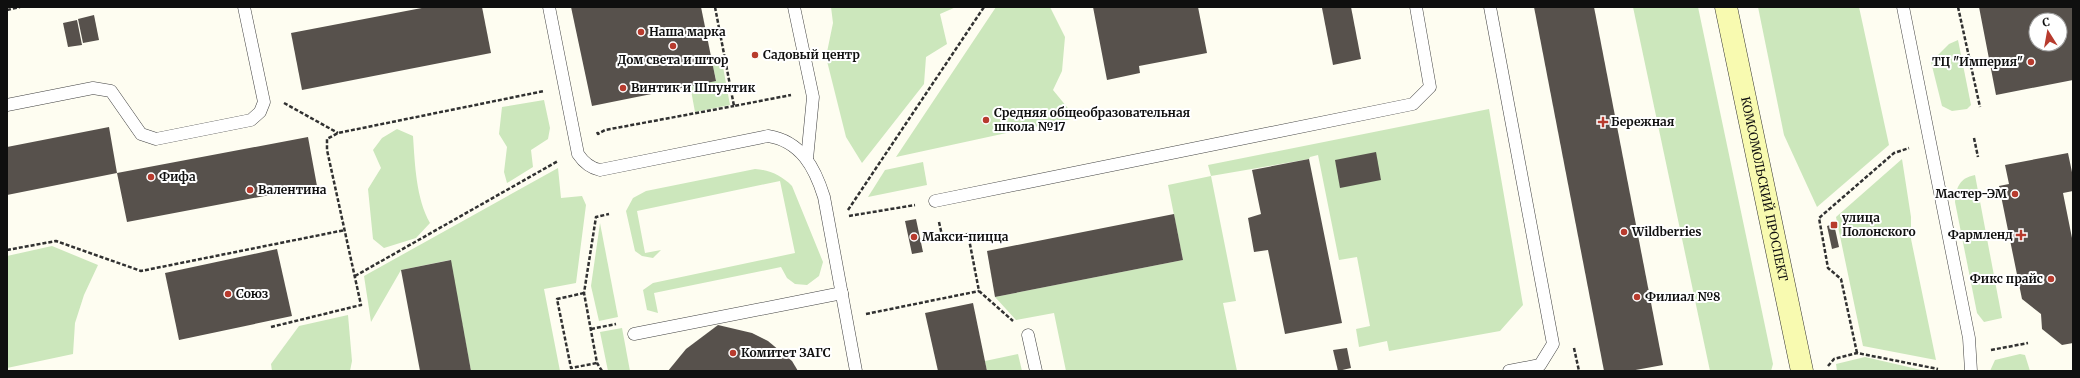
<svg xmlns="http://www.w3.org/2000/svg" width="2080" height="378" font-family="Merriweather,serif">
<rect width="100%" height="100%" fill="#fefdf1"/>
<g fill="#cce7bc">
<polygon points="831,7 956,7 940,14 947,44 926,57 924,84 862,163 846,137 826,57 833,23"/>
<polygon points="996,7 1050,7 1065,37 1062,71 1053,90 1076,118 896,157"/>
<polygon points="1633,7 1698,7 1773,364 1771,371 1710,371"/>
<polygon points="1758,7 1859,7 1889,145 1817,207 1784,135"/>
<polygon points="1958,40 1971,105 1967,109 1952,111 1942,106 1931,62 1949,44"/>
<polygon points="721,56 730,105 695,112 690,85 716,80 711,57"/>
<polygon points="544,100 550,128 548,139 531,150 533,167 507,183 504,172 507,147 499,134 502,107"/>
<polygon points="1489,109 1523,305 1500,331 1389,351 1387,341 1359,347 1356,329 1370,326 1357,257 1339,260 1318,155 1310,157 1309,159 1211,176 1236,301 1223,303 1237,371 1066,371 1054,313 1016,320 995,297 1183,260 1168,185 1211,176 1208,165"/>
<path d="M397,129L413,136C415,165 416,198 430,223L416,238L384,248L373,239L368,189L381,168L373,150L382,138Z"/>
<polygon points="1902,159 1911,217 1911,239 1936,360 1863,346 1836,217"/>
<polygon points="923,162 927,185 868,197 885,170"/>
<polygon points="558,168 561,198 582,196 586,205 576,283 544,289 560,371 471,371 450,260 401,270 371,322 364,276"/>
<path d="M755,169C770,170 782,176 792,186L823,262L819,276L807,285L795,284L787,278L781,267L654,293L658,313L647,310L643,290L653,283L795,253L780,181L637,211L645,253L661,250L653,258L642,256L635,251L626,211L633,198L646,191Z"/>
<path d="M1975,175L2002,318L1984,322L1977,313L1955,202C1956,188 1959,178 1975,175Z"/>
<polygon points="600,223 618,317 599,321 591,286"/>
<polygon points="52,246 98,265 84,295 75,323 73,354 7,368 7,256"/>
<polygon points="348,315 352,361 350,371 272,371 271,364 299,326"/>
<polygon points="622,328 630,371 608,371 600,332"/>
<polygon points="1018,354 1022,371 987,371 985,361"/>
<polygon points="2020,354 2025,355 2030,371 1990,371 1995,360"/>
<polygon points="1865,357 1926,371 1837,371 1836,364"/>
</g>
<g fill="#57514c" fill-rule="evenodd">
<polygon points="427,7 482,7 491,53 302,90 291,33"/>
<polygon points="571,7 701,7 716,81 592,106"/>
<polygon points="1093,7 1198,7 1207,53 1139,66 1140,73 1107,80"/>
<polygon points="1328,7 1351,7 1361,59 1333,65 1322,8"/>
<polygon points="1534,7 1594,7 1663,365 1630,371 1604,371"/>
<path d="M1979,7H2073V80L1996,95ZM2036,20H2060V44H2036Z"/>
<polygon points="94,15 99,40 83,43 78,19"/>
<polygon points="77,20 82,45 68,47 63,23"/>
<polygon points="109,127 117,173 308,137 317,186 127,222 117,173 7,195 7,147"/>
<polygon points="1376,152 1381,180 1340,188 1335,160"/>
<polygon points="2068,153 2073,177 2073,191 2063,193 2073,243 2073,343 2062,345 2042,329 2041,314 2022,299 1999,186 2009,184 2005,165"/>
<polygon points="1309,159 1342,323 1285,334 1268,250 1254,252 1248,218 1261,214 1252,170"/>
<polygon points="1174,214 1183,260 995,297 987,251"/>
<polygon points="916,219 923,252 912,254 905,221"/>
<polygon points="1834,224 1839,247 1832,249 1827,226"/>
<polygon points="277,249 292,316 179,340 165,273"/>
<polygon points="451,260 471,371 420,371 401,270"/>
<polygon points="973,303 987,371 938,371 925,313"/>
<polygon points="718,325 752,333 768,341 792,361 798,371 668,371 686,349"/>
<polygon points="1347,348 1351,368 1338,371 1333,350"/>
</g>
<g fill="none" stroke-linecap="round" stroke-linejoin="round">
<defs>
<g id="lane">
<path d="M549,7L578,154C584,163 590,168 600,170L768,136C801,141 815,168 824,197L856,371"/>
<polyline points="794,7 813,97 807,159"/>
<polyline points="1490,7 1553,344 1540,365 1509,371"/>
<polyline points="1903,7 1969,338 1971,371"/>
<polyline points="7,105 93,88 111,91 141,134 156,139 251,120 260,112 264,102 244,7"/>
<polyline points="935,201 1413,104 1430,87 1416,7"/>
<polyline points="634,334 842,293"/>
<polyline points="1028,335 1036,371"/>
</g>
<g id="secondary">
<path id="s1" d="M1726,7L1802,371"/>
</g>
</defs>
<use href="#lane" stroke="#424242" stroke-width="13"/>
<use href="#secondary" stroke="#313131" stroke-width="23"/>
<g stroke="#313131" stroke-width="2.5" stroke-dasharray="4 2" stroke-linecap="butt">
<polyline points="715,7 734,106 791,95"/>
<polyline points="1958,7 1980,107"/>
<polyline points="7,10 20,7"/>
<polyline points="284,103 338,133"/>
<polyline points="597,132 598,134 605,130 734,106"/>
<polyline points="1974,138 1978,157"/>
<polyline points="848,210 984,7"/>
<polyline points="849,216 915,205"/>
<polyline points="939,222 943,240 968,234 979,291 1013,321"/>
<polyline points="7,250 56,241 141,271 345,230"/>
<polyline points="355,276 558,161"/>
<polyline points="584,293 557,299 571,368 597,363"/>
<polyline points="866,314 979,291"/>
<polyline points="271,327 361,305 327,150 327,139 338,133 544,91"/>
<polyline points="591,329 616,324"/>
<polyline points="1574,348 1579,371"/>
<polyline points="1991,350 2028,343"/>
<polyline points="1857,353 1841,279 1828,268 1819,218 1894,153 1909,148"/>
<polyline points="1828,366 1834,359 1857,353 1938,369"/>
<polyline points="602,371 597,363 584,293 596,217 609,214"/>
</g>
<use href="#lane" stroke="#fff" stroke-width="12"/>
<use href="#secondary" stroke="#f8fab0" stroke-width="22"/>
</g>
<g fill="#b73b2e" stroke="#fff" stroke-width="1.5">
<circle cx="641" cy="32" r="4"/>
<circle cx="673" cy="46" r="4"/>
<circle cx="755" cy="55" r="4"/>
<circle cx="2031" cy="62" r="4"/>
<circle cx="623" cy="88" r="4"/>
<circle cx="986" cy="120" r="4"/>
<path d="M1601 116h4v4h4v4h-4v4h-4v-4h-4v-4h4z"/>
<circle cx="151" cy="177" r="4"/>
<circle cx="250" cy="190" r="4"/>
<circle cx="2015" cy="194" r="4"/>
<rect x="1830" y="221" width="8" height="8" rx="2"/>
<circle cx="1624" cy="232" r="4"/>
<path d="M2019 229h4v4h4v4h-4v4h-4v-4h-4v-4h4z"/>
<circle cx="914" cy="237" r="4"/>
<circle cx="2051" cy="279" r="4"/>
<circle cx="228" cy="294" r="4"/>
<circle cx="1637" cy="297" r="4"/>
<circle cx="733" cy="353" r="4"/>
</g>
<g text-anchor="middle" stroke-width="4" stroke-linejoin="round" paint-order="stroke">
<g font-size="12" font-weight="bold" fill="#0f0f0f" stroke="#fff" text-anchor="start">
<text x="649" y="36">Наша марка</text>
<text x="763" y="59">Садовый центр</text>
<text x="673" y="64" text-anchor="middle">Дом света и штор</text>
<text x="2023" y="66" text-anchor="end">ТЦ "Империя"</text>
<text x="631" y="92">Винтик и Шпунтик</text>
<text x="994" y="117">Средняя общеобразовательная<tspan x="994" dy="14">школа №17</tspan></text>
<text x="1611" y="126">Бережная</text>
<text x="159" y="181">Фифа</text>
<text x="258" y="194">Валентина</text>
<text x="2007" y="198" text-anchor="end">Мастер-ЭМ</text>
<text x="1842" y="222">улица<tspan x="1842" dy="14">Полонского</tspan></text>
<text x="1632" y="236">Wildberries</text>
<text x="2013" y="239" text-anchor="end">Фармленд</text>
<text x="922" y="241">Макси-пицца</text>
<text x="2043" y="283" text-anchor="end">Фикс прайс</text>
<text x="236" y="298">Союз</text>
<text x="1645" y="301">Филиал №8</text>
<text x="741" y="357">Комитет ЗАГС</text>
</g>
<g font-size="12" fill="#0f0f0f" stroke="#fff">
<text dy="4" stroke="none"><textPath href="#s1" startOffset="186">КОМСОМОЛЬСКИЙ ПРОСПЕКТ</textPath></text>
</g>
</g>
<rect width="2080" height="378" fill="none" stroke="#0f0f0f" stroke-width="16"/>
<g transform="translate(2048 32) rotate(349)"><circle r="19" fill="#ffffff" stroke="#9f9f9f"/>
<path d="M0-3L7 15L0 10L-7 15Z" fill="#b73b2e"/>
<text y="-6" font-size="11" font-weight="bold" text-anchor="middle" fill="#0f0f0f">С</text>
</g>
</svg>
